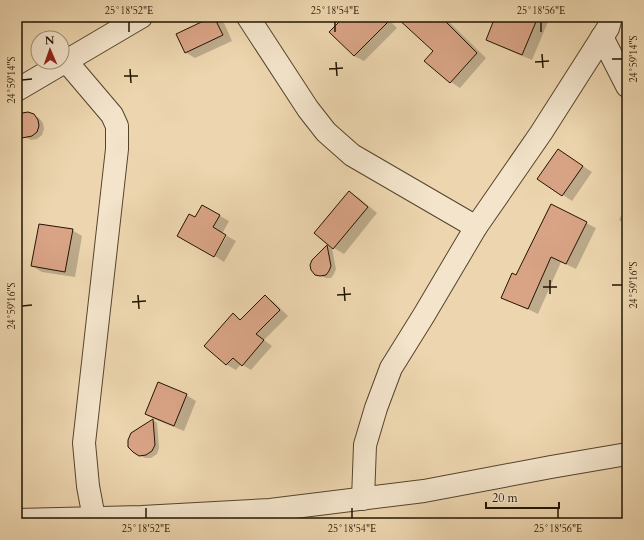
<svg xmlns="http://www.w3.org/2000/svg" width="644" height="540" font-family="Cardo,serif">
<rect width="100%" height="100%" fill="#edd6af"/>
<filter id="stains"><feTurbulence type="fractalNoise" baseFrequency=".005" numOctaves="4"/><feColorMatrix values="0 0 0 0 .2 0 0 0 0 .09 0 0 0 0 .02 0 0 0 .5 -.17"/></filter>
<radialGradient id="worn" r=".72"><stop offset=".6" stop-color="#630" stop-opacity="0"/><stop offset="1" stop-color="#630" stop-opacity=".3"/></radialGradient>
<g fill="#0003">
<polygon points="214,17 224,23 232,41 195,58 185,52"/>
<polygon points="280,17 300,17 290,23"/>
<polygon points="345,17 386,17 397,28 364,61 354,56 330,32"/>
<polygon points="413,17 450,17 447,20 486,58 460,88 451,82 426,60 434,51"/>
<polygon points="496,17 550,17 532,60 497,45 487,39"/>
<polygon points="33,115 39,118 43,123 44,129 42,135 37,139 31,140 25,137 17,131 17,118"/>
<polygon points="558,150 592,172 572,201 563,195"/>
<polygon points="349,193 359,198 377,213 344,254 334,248 316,233"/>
<polygon points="627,204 627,225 619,220"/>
<polygon points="202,206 229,221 222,234 195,218"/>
<polygon points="586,223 596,228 576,269 561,262 538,314 503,297 517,276"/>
<polygon points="72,230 82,236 75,277 42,272 32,266"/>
<polygon points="227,236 236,241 224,262 215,256"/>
<polygon points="328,246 332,249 336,269 334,274 331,278 326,278 315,274 312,260"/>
<polygon points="265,296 274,302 288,316 264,340 272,346 251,370 241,364 236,370 227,365 205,346 233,315 241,320"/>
<polygon points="186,395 196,401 184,431 154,419 146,414"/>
<polygon points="17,403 19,405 19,422 17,422"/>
<polygon points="153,420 157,423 159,448 157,454 151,458 145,458 139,455"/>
</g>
<g fill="#d9a486" stroke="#221401">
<polygon points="212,17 214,17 223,35 185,53 176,34"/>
<polygon points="344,17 393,17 354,56 329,32"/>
<polygon points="396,17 441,17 477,53 450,83 424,61 433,51"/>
<polygon points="495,17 538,17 522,55 486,40"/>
<polygon points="28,112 34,114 38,120 39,126 37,132 32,136 17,139 17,114"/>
<polygon points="558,149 583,166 562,196 537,179"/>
<polygon points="349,191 368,207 333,249 314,233"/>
<polygon points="551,204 587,222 566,264 551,257 528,309 501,298 512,273 516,275"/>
<polygon points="202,205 220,215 213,227 226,235 214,257 177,236 189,214 195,217"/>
<polygon points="39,224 73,229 65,272 31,266"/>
<polygon points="327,245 331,266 329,271 326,275 320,276 315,275 311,270 310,265 312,260"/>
<polygon points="265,295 280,310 256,334 264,340 242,366 233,358 226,365 204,346 233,313 240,320"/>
<polygon points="158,382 187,394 174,426 145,414"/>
<polygon points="153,419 155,445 152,451 146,455 139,456 133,452 128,447 128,440 131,433"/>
</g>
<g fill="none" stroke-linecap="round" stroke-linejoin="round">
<defs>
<g id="minor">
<polyline points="248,17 308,109 326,132 352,155 476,227"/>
<polyline points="602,37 627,86"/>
<polyline points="67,62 112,115 117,126 117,149 84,443 88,486 94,518"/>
<polyline points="17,90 141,17"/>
<polyline points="363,499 365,445 376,408 391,368 424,315 476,227 541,133 608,28 611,17"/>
<polyline points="17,520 142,517 270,510 424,491 551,467 627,454"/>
</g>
</defs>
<use href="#minor" stroke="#55442c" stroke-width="24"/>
<use href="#minor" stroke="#f3e4cb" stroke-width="22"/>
</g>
<path fill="none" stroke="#221401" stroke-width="1.5" d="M129,22V32M335,22V32M541,22V32M542,54L543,68M612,59H622M336,62L337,76M535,62L549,61M130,69L131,83M329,69L343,68M124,76H138M22,80L32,79M550,280V294M612,285H622M344,287L345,301M543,287H557M138,295L139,309M337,295L351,294M132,302L146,301M22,306L32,305M146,508V518M352,508V518M558,508V518"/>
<rect width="644" height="540" fill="none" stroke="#edd6af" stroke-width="44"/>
<g transform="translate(50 50) rotate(358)"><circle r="19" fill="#f3e4cb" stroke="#9f917a"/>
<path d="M0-3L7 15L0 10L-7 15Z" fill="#8f2418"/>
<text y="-6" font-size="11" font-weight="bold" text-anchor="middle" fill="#221401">N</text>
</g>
<path d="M486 502v6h73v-6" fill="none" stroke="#221401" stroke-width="2"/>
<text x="492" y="502" font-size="12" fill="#221401" stroke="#f3e4cb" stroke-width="3" paint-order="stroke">20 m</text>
<rect x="22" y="22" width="600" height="496" fill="none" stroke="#221401" stroke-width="1.5"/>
<g font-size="10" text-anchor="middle" fill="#221401">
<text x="129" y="14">25°18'52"E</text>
<text x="335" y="14">25°18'54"E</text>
<text x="541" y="14">25°18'56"E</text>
<text transform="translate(633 59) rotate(-90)" y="4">24°59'14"S</text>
<text transform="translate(11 80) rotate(-90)" y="4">24°59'14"S</text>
<text transform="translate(633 285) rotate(-90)" y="4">24°59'16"S</text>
<text transform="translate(11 306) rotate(-90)" y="4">24°59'16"S</text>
<text x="146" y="532">25°18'52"E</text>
<text x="352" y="532">25°18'54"E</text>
<text x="558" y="532">25°18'56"E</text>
</g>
<rect width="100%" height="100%" filter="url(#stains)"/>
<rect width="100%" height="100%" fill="url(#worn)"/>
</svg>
